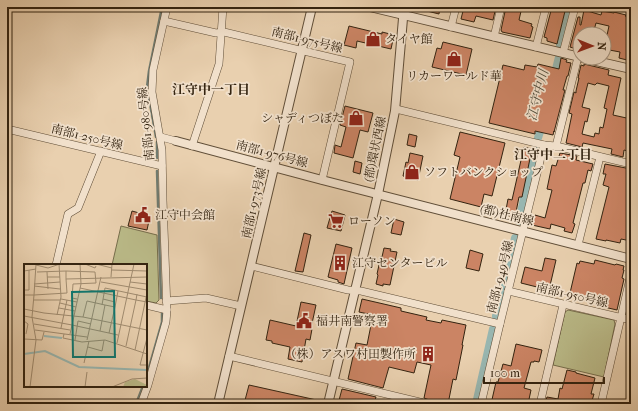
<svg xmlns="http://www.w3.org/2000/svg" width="638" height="411" font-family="'IM FELL French Canon','Noto Serif JP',serif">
<rect width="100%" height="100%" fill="#e9d0af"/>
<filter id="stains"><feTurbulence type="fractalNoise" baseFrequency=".005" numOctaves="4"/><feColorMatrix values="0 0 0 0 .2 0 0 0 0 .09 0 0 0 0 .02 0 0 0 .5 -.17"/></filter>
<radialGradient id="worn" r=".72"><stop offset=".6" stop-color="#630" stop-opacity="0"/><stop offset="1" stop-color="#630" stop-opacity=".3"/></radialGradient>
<g fill="#baba88" stroke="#766e4c">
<polygon points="121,226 157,235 159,300 156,303 146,301 146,265 112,265"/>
<polygon points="568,310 614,320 615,324 604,377 553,365 565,312"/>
</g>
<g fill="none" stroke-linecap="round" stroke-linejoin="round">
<g stroke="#707b70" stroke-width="2.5">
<polyline points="156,137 147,87 149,71 162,7"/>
<polyline points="157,142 157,158"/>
<polyline points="157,171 161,298"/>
<polyline points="146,378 162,322 162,313"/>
<polyline points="136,404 143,386"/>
</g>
<g stroke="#98b6b0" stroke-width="8">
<polyline points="560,45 569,7"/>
<polyline points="554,77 559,57"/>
<polyline points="538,138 543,122"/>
<polyline points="519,221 535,150"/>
<polyline points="496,316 515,238"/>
<polyline points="476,404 493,329"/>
</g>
</g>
<g fill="#cb8464" stroke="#332310" fill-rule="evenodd">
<polygon points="419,7 440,7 439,14 419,9"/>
<polygon points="464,7 496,7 493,20 476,16 474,22 461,19"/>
<polygon points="506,7 522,7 519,20 532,24 531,26 533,27 530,38 502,32 501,30"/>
<polygon points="552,7 566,7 557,44 547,41 547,38 544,37"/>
<polygon points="584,10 601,15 602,11 614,13 614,12 626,15 625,16 631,18 631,61 619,58 620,52 604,49 609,26 596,23 593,34 580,34 580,50 570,47 578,17 580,17 580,25 581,25"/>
<polygon points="349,26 382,34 382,32 394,35 391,49 357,41 356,48 344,45"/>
<polygon points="443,42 472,49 466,75 432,67 437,48 441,49"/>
<polygon points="561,58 567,60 566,62 571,63 568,76 567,76 563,90 565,90 554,132 554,131 553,135 535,131 535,134 489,123 503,65 524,70 525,65 537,67 538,64 559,69"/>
<path d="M584,64L609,70L608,75L621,78L613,115L631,119V152L624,150L623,157L611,154L612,149L583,143L582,147L566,143L572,114L569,113L574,92L576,93V91L579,78H578L581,65L584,66ZM588,83L595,85L597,83L609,86L604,108L607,109L603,128L600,127L599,134L595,133L594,137L582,134L585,121L587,122L590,109L582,107Z"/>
<polygon points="345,106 373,113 368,132 360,130 353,158 334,153 335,145 341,147 346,127 340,125"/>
<polygon points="460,132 505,143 492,196 484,194 481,207 450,199 460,157 454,155"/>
<polygon points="409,134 417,136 415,147 407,145"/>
<polygon points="524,147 532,149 522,197 519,197 515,217 505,215 508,199 512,200"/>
<polygon points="410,153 423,156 418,180 403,176 406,162 408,163"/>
<polygon points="560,153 577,156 576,160 593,164 591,171 588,170 585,183 583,183 573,223 575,224 572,233 564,231 565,228 551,224 550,229 532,225 535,215 545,218 552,190 547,189 552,165 556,166"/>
<polygon points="355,161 362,163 360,174 353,172"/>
<polygon points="605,164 631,169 629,175 631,176 630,183 631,183 631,241 621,239 620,243 606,240 606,241 596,239 609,187 603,185 606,174 603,174"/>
<polygon points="132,211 150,216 147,230 128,226"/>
<polygon points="332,211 345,215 341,231 327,228"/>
<polygon points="394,219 404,222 401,235 391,233"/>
<polygon points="304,233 311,235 303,272 295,271"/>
<polygon points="336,244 352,248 344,284 338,282 338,280 328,277"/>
<polygon points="384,248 391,249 390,251 397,252 390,285 383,284 383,286 376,284 378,275 377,274 381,256 382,257"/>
<polygon points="470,250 483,254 479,271 466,268"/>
<polygon points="545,258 556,260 549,290 521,283 525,267 542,271"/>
<polygon points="595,260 615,265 616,264 624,266 623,270 624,270 622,278 624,279 617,310 604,307 605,304 603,303 570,293 577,263 579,264 580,261 594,264"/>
<polygon points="362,299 401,308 401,311 427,317 426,320 441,323 442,320 466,325 462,345 463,345 456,380 453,379 448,404 432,401 424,398 431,365 417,362 414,373 389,367 383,388 348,379 356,343 367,345 373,315 359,312"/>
<polygon points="301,302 316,305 311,328 312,329 310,340 306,339 302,362 288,359 290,347 272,343 272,341 266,340 270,320 296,326"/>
<polygon points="516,344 542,350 539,362 534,361 534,362 531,362 524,388 531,390 528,404 514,401 514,404 491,404 496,382 498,382 503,364 511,366"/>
<polygon points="567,370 576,372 576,373 595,378 591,394 594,394 591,404 551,404 545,403 547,397 558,399 560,388 562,389"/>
<polygon points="249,385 321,401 321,404 244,404"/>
<polygon points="342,389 376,397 374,404 338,404"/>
</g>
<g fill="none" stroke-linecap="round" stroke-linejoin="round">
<defs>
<g id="minor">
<polyline points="617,7 631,8"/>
<polyline points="164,21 216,33 224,32 350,62 322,180"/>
<polyline points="451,27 456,7"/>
<polyline points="494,37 501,7"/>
<polyline points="536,47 546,7"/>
<polyline points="563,53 575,7"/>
<polyline points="7,129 162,166"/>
<polyline points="161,137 176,141"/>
<polyline points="544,145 556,146 631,164"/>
<polyline points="192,146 219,64 223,7"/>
<polyline points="556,146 578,57"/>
<polyline points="578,245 600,157"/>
<polyline points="56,265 68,214 78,208 101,151"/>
<polyline points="251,266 348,290 361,291 500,324 544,145 396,109"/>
<polyline points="508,291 631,320"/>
<polyline points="166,301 206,298 241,306"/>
<polyline points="146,305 167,310"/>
<polyline points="229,356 428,404"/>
<polyline points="141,404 148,385 166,322 167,310 163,200 162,150 152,92 153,70 167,7"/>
<polyline points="481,404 500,324"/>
<polyline points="540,404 563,305"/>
<polyline points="601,404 631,274"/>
</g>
<g id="tertiary">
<polyline points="370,7 580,57"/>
<polyline points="583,58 631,69"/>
<polyline points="176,141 322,180 631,259"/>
<polyline points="218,404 312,7"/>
<polyline points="328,404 378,194 395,111 404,7"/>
</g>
</defs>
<use href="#minor" stroke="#604e38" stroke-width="8"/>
<use href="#tertiary" stroke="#604e38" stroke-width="10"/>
<use href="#minor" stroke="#f1e0cb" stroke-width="7"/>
<use href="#tertiary" stroke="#f1e0cb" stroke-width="8"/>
</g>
<defs>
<symbol id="shop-bare" viewBox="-9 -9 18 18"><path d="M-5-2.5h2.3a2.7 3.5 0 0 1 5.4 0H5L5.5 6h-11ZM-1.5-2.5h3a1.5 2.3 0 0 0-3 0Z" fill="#8f2418" stroke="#f1e0cb" stroke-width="2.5" paint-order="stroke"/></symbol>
<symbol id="civic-bare" viewBox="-9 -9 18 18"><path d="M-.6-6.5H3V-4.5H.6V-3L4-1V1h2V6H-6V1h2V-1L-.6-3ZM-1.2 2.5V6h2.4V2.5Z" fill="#8f2418" stroke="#f1e0cb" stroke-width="2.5" paint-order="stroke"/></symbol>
<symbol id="supermarket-bare" viewBox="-9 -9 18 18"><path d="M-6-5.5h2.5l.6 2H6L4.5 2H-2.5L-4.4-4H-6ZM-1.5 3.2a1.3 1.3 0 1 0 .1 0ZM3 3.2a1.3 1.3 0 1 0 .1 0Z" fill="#8f2418" stroke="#f1e0cb" stroke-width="2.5" paint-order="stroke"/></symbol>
<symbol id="building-bare" viewBox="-9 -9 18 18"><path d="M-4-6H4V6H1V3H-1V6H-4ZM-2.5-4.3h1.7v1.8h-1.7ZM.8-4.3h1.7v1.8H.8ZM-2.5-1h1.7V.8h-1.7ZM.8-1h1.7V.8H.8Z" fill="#8f2418" stroke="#f1e0cb" stroke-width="2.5" paint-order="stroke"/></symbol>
</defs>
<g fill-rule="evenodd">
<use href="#shop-bare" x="362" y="28" width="22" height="22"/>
<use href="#shop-bare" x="443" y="48" width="22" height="22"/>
<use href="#shop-bare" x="345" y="107" width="22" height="22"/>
<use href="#shop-bare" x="401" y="161" width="22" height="22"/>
<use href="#civic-bare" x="132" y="204" width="22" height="22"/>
<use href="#supermarket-bare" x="325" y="210" width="22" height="22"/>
<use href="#building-bare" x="329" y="252" width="22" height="22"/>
<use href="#civic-bare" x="293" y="310" width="22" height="22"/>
<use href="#building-bare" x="417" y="343" width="22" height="22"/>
</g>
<g text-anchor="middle" stroke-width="3.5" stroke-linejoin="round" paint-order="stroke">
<g font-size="12" fill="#332310" stroke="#f1e0cb" text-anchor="start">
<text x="385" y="43">タイヤ館</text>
<text x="454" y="80" text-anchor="middle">リカーワールド華</text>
<text x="344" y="122" text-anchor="end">シャディつぼた</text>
<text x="424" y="176">ソフトバンクショップ</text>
<text x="155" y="219">江守中会館</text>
<text x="348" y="225">ローソン</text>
<text x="352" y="267">江守センタービル</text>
<text x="316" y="325">福井南警察署</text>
<text x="416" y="358" text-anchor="end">（株）アスワ村田製作所</text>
</g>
<g font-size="12" fill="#332310" stroke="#f1e0cb">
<text transform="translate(307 40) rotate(14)" y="4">南部1-975号線</text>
<text transform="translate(146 124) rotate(-96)" y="4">南部1-980号線</text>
<text transform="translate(87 137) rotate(14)" y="4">南部1-250号線</text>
<text transform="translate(375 149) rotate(-78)" y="4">(都)環状西線</text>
<text transform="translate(272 154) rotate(15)" y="4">南部1-976号線</text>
<text transform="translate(254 203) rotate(-77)" y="4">南部1-973号線</text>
<text transform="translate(507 215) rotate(14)" y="4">(都)社南線</text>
<text transform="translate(500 277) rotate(-76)" y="4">南部1-949号線</text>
<text transform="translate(572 295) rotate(13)" y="4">南部1-950号線</text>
</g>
<g font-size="13" font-weight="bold" fill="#332310" stroke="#f1e0cb">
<text x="211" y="94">江守中一丁目</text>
<text x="553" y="159">江守中二丁目</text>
</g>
<g font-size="13" font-style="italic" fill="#4c4838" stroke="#f1e0cb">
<text transform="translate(537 95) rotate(-76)" y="5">江守中川</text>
</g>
</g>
<g transform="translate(24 264)">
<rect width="123" height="123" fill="#e9d0af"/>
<path d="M111,115L123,121V123H99L101,118Z" fill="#baba88"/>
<path fill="none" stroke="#98b6b0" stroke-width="2" d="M20,72L38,74M0,90L21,87L55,103L123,106"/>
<path fill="none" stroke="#a08b6f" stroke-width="1" d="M56,0L57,20L48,61L94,71M61,0L71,4L72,2M72,0L88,4M12,1L24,4L36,0M88,6L123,7M0,7L12,5M42,7L71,8L72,19L49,20L48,34L53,35M13,8L42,7V15M23,8L24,25M23,13H36M87,13L88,0M77,18L123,26M106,18L123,20M10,20L36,18M10,22L36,25M56,24L112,36L102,82M1,26H5V6M113,30L112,36L123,38M0,31H10L12,0M37,35L53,38M79,35L91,38M10,36H36M36,39L52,43M78,41L81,24L123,33M81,41L91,43L94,27M35,44L51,47M0,45L20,49L59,53L123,66M33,51L37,33L35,0M0,52L48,61L46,70M59,53L63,37L81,41L76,67M0,57L4,60L2,70M10,60L46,66M37,64L43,36M11,66L63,73M85,69L91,43M40,70L39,74L58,78L81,76L123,90M123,74L116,101H123M0,75L18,76L20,68M51,76L54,57L67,60M63,76L77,13M93,79L110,0M64,83L78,87L80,76M111,86L123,29M60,99L65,77M6,123L12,76L8,53L10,31L43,29L42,15L123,13M61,123L63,108M88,123L108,115L123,114"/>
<path fill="#0f766e" fill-opacity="0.15" stroke="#0f766e" stroke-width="2" d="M90,27L91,93H49L48,28Z"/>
<rect width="123" height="123" fill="none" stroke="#332310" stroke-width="2"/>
</g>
<rect width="638" height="411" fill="none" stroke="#e9d0af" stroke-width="24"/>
<rect x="8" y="8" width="622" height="395" fill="none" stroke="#332310" stroke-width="2"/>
<rect x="12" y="12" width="614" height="387" fill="none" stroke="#332310"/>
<g transform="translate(592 46) rotate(91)"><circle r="19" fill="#f1e0cb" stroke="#a59480"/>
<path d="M0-3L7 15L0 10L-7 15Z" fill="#8f2418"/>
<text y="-6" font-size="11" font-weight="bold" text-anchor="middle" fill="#332310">N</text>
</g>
<path d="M484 377v6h120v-6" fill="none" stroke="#332310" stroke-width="2"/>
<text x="490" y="377" font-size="12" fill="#332310" stroke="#f1e0cb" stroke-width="3" paint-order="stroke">100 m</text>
<rect width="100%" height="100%" filter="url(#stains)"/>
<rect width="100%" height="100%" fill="url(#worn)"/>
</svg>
